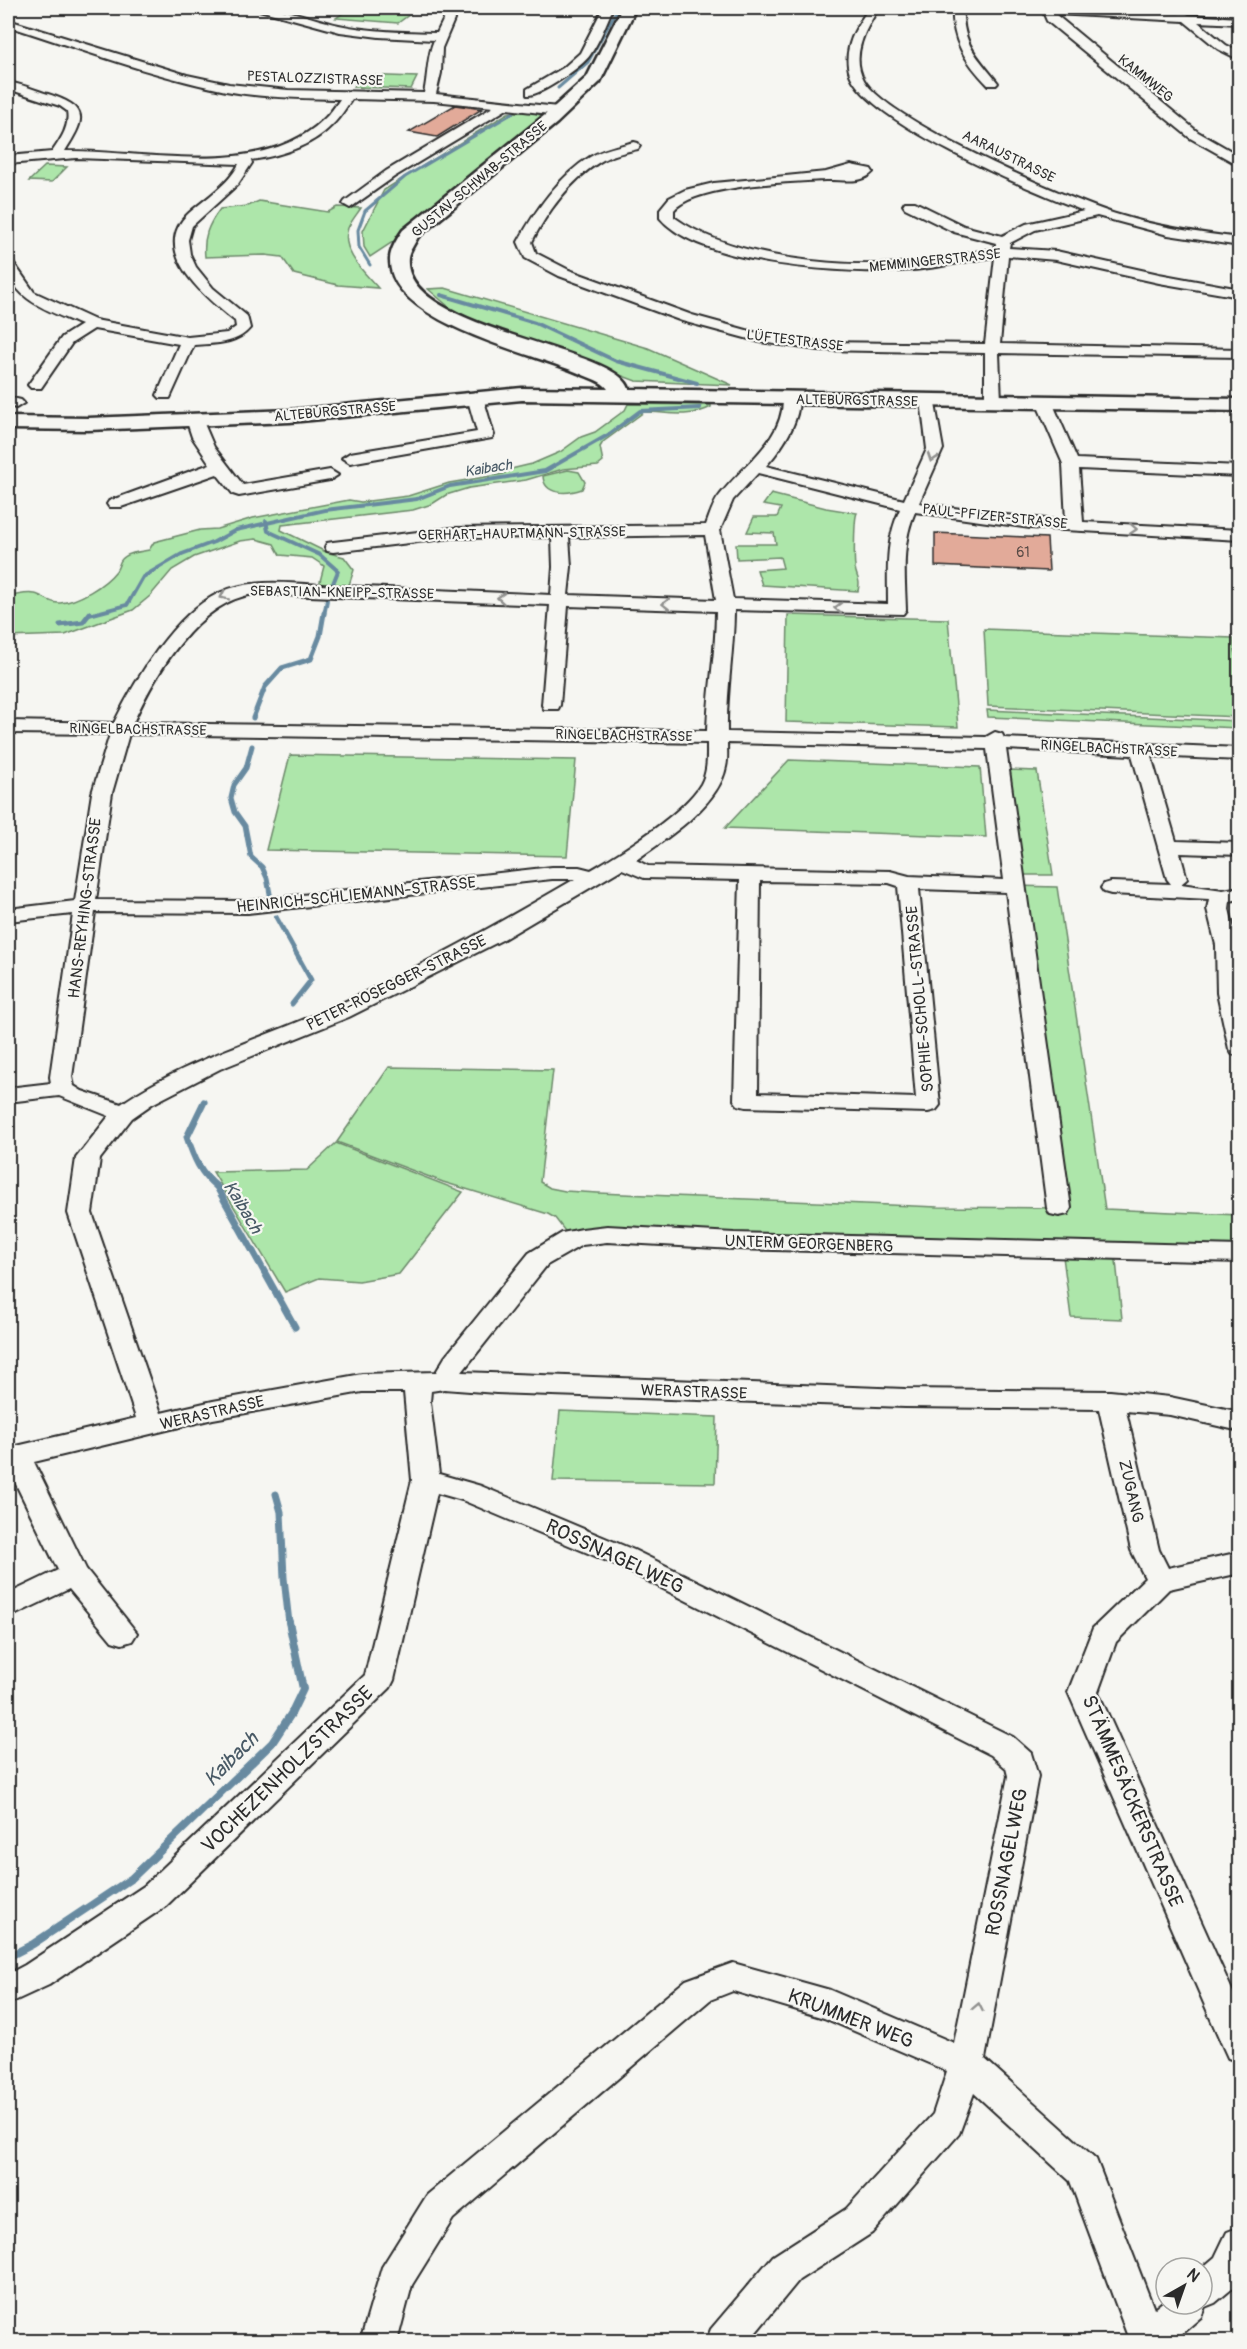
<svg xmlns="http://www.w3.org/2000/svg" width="1247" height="2349" font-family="Pangolin,sans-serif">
<rect width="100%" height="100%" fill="#f6f6f2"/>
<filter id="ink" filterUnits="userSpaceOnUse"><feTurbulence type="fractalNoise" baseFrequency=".0167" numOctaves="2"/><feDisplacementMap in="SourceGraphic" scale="12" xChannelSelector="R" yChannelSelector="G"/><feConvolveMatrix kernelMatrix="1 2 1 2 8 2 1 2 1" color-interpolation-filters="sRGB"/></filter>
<g filter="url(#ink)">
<g fill="#ade6aa" stroke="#6c886a" stroke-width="1.5">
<polygon points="349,9 410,14 398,23 336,18"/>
<polygon points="360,75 417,77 411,89 354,87"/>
<polygon points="529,111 546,117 405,234 370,257 364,247 363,231 384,190 508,113"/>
<polygon points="45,166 67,167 52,182 29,181"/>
<path d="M259,201L328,212L337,207L361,208C357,214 351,221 348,228C340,251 365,273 378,288L338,285L294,274L282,257L265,255L205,257C203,237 208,225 220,209L248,206Z"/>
<polygon points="445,288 648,348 732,385 636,381 476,322 449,307 428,289"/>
<path d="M628,404L711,405V407C688,419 668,412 644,412L603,442L600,447L603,462L598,466L563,469L526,480L469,488L446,495L432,504L413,510L282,525L281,530L326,552L344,557L354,570L347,591L318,589L324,566L312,558L280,555L274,544L256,539L240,541L194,557L172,570L150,596L133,610L65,635L8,637V596C17,596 25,592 35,594C44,596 50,604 60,603C78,602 105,585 116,571C119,567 119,562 122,559C128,552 141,552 149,550L154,542L200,530L217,529L253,518L349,500L361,502L408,496L449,483L503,474L511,469L532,464L560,452L581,437L595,432L625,410Z"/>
<path d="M568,470L579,472L585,482L582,489C568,494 544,496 543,476Z"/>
<path d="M771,494L826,508L857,513C854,518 854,559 855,567C856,578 861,578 858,591L762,585L757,570L783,568L780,557L737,559L736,544H776L774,533L747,532L754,517H777L781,508L763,505Z"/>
<polygon points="788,615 948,619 958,727 786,722"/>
<polygon points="984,629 1233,638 1239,676 1239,717 988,706"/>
<polygon points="987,710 1239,721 1239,728 988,717"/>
<polygon points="290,755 576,760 567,856 266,850"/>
<polygon points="789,760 980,767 986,837 725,828"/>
<polygon points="1009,770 1037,771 1053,875 1023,875"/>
<polygon points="1016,886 1057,887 1105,1209 1239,1215 1239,1254 1115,1251 1122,1319 1071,1317 1062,1249 571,1239 555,1218 548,1214 443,1182 337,1142 389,1067 553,1070 540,1182 550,1188 565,1191 598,1193 938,1207 1059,1208"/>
<polygon points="336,1143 463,1192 399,1274 359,1281 319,1278 285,1292 213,1172 307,1170"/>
<polygon points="560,1411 717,1417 715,1483 553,1481"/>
</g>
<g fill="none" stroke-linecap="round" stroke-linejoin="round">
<g stroke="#678aa0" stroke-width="3">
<polyline points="558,88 588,62 618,8"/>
<polyline points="370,265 359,247 358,230 365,211 405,177 513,113"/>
</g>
<g stroke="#678aa0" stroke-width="4">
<polyline points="441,295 535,323 616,361 697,383"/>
<polyline points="266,521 268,531 320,555 338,571 332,586"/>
<polyline points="89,615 127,605 143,577 182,554 214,542 236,530 325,510 417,499 450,486 545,471 608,435 640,411 700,408"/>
<polyline points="324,615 327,600"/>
</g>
<g stroke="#678aa0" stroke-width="5">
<polyline points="60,625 83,622 90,613"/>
<polyline points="253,718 265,687 282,668 311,659 320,636 324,613"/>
<polyline points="252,746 246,768 234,785 231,798 235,812 245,826 251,857 262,867 267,878 271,899"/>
<polyline points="276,917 311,980 292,1004"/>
</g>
<g stroke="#678aa0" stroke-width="7">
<path d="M204,1102L187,1137C194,1158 200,1173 217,1187L295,1327"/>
<polyline points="276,1494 281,1512 284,1578 289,1623"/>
</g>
<polyline stroke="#678aa0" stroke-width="8" points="8,1957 33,1944 132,1878 272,1743 291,1714 303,1689 289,1622"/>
</g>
<g fill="#e2aa99" stroke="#2b2b2b" stroke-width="1.5">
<polygon points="455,105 482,109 437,137 409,132"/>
<polygon points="935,533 1047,538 1049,571 935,566"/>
</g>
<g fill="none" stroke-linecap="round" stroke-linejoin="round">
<defs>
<g id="street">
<path d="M252,8C280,5 311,19 339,25C371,32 404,32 437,33L449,8H459L442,48L441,73L436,94L558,107L564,111L558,115L507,109L394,177L350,208L343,204L345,201L386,171L493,107L434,101L352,99C346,107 340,118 332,125C311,147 279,156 251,160L252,163L238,184L192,226L188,240L190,254L196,267L213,288L247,316L250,328C236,345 214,343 194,345L170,398H160L157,395L179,344L94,329L72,343L41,388H31L28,385L62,337L81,325C51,311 8,300 8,261L13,262L34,292L95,320L188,337L227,333L236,327L235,321C206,298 148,251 189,213C206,198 228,185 239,164L76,158L8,164V156L52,152C61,139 70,126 67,111L60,106L8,89V82C21,84 35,90 48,94C88,107 87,117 65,151C143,150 261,180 323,120C330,114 335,106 340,99C302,98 263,98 226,91C152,76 80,49 8,26V20L187,75L229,84L288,90L424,93C428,76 427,55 434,40L379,37L340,32Z"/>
<path d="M603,8H613C606,23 600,41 590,55C583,66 539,97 527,95V89L563,68L580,53Z"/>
<path d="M869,8H879C866,28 850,55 864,80C887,121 1070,200 1119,215C1158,227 1199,233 1240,238V246L1168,235L1097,216L1035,230L1010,243L1009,248L1056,251L1159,274L1240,289V297L1159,283L1056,260L1008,256L1000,344L1240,349V357L999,353L1001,401L993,406L985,401V353L819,350L760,342L682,321L559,276L525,258L518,242C534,212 560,175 590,157C603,149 619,146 634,142L638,143L640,146L638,149C625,152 610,155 598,163C571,180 546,213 532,242L536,253L569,270L692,315L761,334L819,342L985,344L995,257C967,260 940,268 912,270C854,275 700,266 660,218V209L669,198L685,190L714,183L826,172L851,165L871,169L873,172C861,185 842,179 825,180C791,182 695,185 674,210V217C732,259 843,269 914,262C941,259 968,252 995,249L996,243L954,232L905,208L903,205L905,202H915L964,226L1002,236L1026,224L1084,211C1035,192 862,121 849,71C843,48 856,27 869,8Z"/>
<path d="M953,8H963C962,45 977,56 998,83L996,85H988C966,62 951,41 953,8Z"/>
<polygon points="1048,8 1178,14 1183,12 1189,15 1240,18 1240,24 1198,22 1226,45 1240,52 1240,60 1218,49 1184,21 1055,14 1198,132 1240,156 1240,166 1190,138 1047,21 1044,14"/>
<polygon points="475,392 483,397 494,435 492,438 350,463 342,458 350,453 477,432 467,397"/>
<path d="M791,394L799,399C799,423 782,448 766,466L904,500L927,449L921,401L924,398H934L943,449L919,503L996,514L1066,521L1063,464L1036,402L1044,397L1052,402L1077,459L1240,466V476L1079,469L1083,522L1240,530V540L1030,528L915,512C901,544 905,576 906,610L903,614L734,610C734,651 726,691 727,732L986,737L995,732L1002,734L1004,738L1240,748V760L1151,756L1176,841L1240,843V855L1180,853L1187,879L1181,884L1223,890L1240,887V899L1230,901L1229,909L1238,945L1240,1056L1232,1054L1229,1049L1217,993L1216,945L1207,909L1209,899L1111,894L1104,892L1101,888L1104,884L1111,882L1171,884L1167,879L1132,755L1006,749L1071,1208L1068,1214L1059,1216L1050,1214L1047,1208L1006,892L919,889L940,1105L936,1110L928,1112L746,1107L738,1105L734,1100L740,880L644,878L622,869L502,940L349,1017L220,1069L152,1104L132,1118L100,1159L92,1213L161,1413L213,1401L362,1374L436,1372L445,1357L529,1253L562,1233L582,1229L607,1226L734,1233L1240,1246V1262L734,1249L607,1242L582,1245L547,1265L462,1372L905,1389L1110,1391L1170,1397L1240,1412V1431L1170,1415L1126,1411L1159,1550L1168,1568L1240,1552V1573L1169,1589L1116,1642L1098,1692L1240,2008V2062L1228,2058L1223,2047L1068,1692L1093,1628L1145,1578L1131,1550L1099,1409L905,1407L496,1393L444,1389L431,1391L430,1402L439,1474L481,1486L634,1550L1013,1737L1031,1753L1038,1776L985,2059L1096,2159L1154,2309L1166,2299V2304H1202V2268L1215,2257L1227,2232L1240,2227V2282L1215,2303L1205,2307L1201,2317L1172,2342H1126L1128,2337L1070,2181L974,2093L959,2134L872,2233L799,2280L748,2342H706L711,2329L773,2256L846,2209L933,2114L947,2071L824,2018L733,1991L710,2000L453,2219L412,2285L397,2342H360L382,2267L427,2195L686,1980L733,1963L830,1990L954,2043L1008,1776L1006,1768L991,1755L614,1564L462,1500L437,1493L394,1680L390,1688L166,1906L49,1985L8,2004V1974L25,1965L144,1886L365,1675L412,1480L404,1392H362L213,1419L34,1462L86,1569L137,1633L132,1641L122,1644L112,1641L69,1589L8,1618V1594L58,1570L8,1468V1448L136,1418L68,1213L76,1158L109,1116L59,1096L8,1102V1088L51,1083L50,1077L73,914L8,921V909L75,901L92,793L110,734L8,733V721L114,723C135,680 174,614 219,593C254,576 302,585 341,586C411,589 481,592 551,595L553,567L552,537L452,538L333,552L327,551L325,547L327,543L333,542L452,528L706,525C710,515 713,503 720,495C743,465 783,441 783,399ZM758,473L900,509C885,542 888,569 888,604L733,599L720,530L733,500ZM705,535L716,600L568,595L571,567L569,537ZM255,594L550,605L542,705L544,709H558L560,705L568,606L716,611C716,652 708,691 707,731L133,723C155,675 197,601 255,594ZM129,734L707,743C707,757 708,771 701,784C684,813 622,852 591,870L579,867H552L248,901L96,900L112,793ZM727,743L987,749L1004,880L909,876L890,871L648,866L636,860C666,839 719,805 726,767C728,759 727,750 727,743ZM552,879H575C496,925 416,970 333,1007C262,1039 185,1060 121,1104L82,1091L74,1086L72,1077L95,912L248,913ZM760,881L889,883L898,886L916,1098L758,1093Z"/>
<polygon points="8,397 21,400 24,403 16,408 8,406"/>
<polygon points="194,414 202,419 214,447 243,485 330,470 338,475 330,480 239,496 233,494 217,474 121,507 109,507 107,504 109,501 210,464 192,437 186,419"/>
</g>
<path id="secondary" d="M622,8H636L600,82L557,123L418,237C415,243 409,251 408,258C401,331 618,346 629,389L1240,399V411L522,400L290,422L88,430L8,429V417L88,418L290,410L522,388L608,389C602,381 590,378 581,374C534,353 387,322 390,259C390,250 398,237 403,230L545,115L587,77Z"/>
</defs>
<use href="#street" stroke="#2b2b2b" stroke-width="4"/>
<use href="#secondary" stroke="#2b2b2b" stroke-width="5"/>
<use href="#street" fill="#f6f6f2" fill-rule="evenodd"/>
<use href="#secondary" fill="#f6f6f2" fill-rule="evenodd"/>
</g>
<defs><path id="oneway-chevron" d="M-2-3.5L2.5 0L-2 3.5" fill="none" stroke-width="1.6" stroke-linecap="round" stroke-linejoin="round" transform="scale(1.5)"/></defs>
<g stroke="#90908e">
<use href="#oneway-chevron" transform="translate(932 458) rotate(109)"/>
<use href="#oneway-chevron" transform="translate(1133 529) rotate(3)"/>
<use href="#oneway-chevron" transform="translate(224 596) rotate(154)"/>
<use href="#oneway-chevron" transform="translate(501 598) rotate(-176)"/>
<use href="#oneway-chevron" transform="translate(666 604) rotate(-179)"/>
<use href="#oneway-chevron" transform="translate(838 608) rotate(-178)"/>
<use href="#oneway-chevron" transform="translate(978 2007) rotate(-79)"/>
</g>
</g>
<g text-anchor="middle" stroke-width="4.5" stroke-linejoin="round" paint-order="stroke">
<g font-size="14" fill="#2b2b2b" stroke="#f6f6f2">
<text transform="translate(315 78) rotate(2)" y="5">PESTALOZZISTRASSE</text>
<text transform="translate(1146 78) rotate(39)" y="5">KAMMWEG</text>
<text transform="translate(1009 156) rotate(26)" y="5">AARAUSTRASSE</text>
<text transform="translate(479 179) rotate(-40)" y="5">GUSTAV-SCHWAB-STRASSE</text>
<text transform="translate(935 260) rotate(-6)" y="5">MEMMINGERSTRASSE</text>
<text transform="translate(795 340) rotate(7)" y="5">LÜFTESTRASSE</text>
<text transform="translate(857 400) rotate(1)" y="5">ALTEBURGSTRASSE</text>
<text transform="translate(335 411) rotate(-5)" y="5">ALTEBURGSTRASSE</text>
<text transform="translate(995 516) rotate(6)" y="5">PAUL-PFIZER-STRASSE</text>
<text transform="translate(522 533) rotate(-1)" y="5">GERHART-HAUPTMANN-STRASSE</text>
<text transform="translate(342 592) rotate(1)" y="5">SEBASTIAN-KNEIPP-STRASSE</text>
<text transform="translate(138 729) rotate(1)" y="5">RINGELBACHSTRASSE</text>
<text transform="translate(624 735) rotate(1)" y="5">RINGELBACHSTRASSE</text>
<text transform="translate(1109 748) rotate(3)" y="5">RINGELBACHSTRASSE</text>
</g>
<g font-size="14" fill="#594b46">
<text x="1023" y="557">61</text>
</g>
<g font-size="15" font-style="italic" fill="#495a66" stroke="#f6f6f2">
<text transform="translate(488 468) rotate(-9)" y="5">Kaibach</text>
</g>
<g font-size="16" fill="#2b2b2b" stroke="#f6f6f2">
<text transform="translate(356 894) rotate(-6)" y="6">HEINRICH-SCHLIEMANN-STRASSE</text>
<text transform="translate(84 908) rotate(-83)" y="6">HANS-REYHING-STRASSE</text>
<text transform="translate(396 982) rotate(-26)" y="6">PETER-ROSEGGER-STRASSE</text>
<text transform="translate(919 999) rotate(-95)" y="6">SOPHIE-SCHOLL-STRASSE</text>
<text transform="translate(809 1243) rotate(2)" y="6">UNTERM GEORGENBERG</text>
<text transform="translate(694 1391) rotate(2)" y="6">WERASTRASSE</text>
<text transform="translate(212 1412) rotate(-13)" y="6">WERASTRASSE</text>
<text transform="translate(1132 1491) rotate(77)" y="6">ZUGANG</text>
</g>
<g font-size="18" font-style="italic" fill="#495a66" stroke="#f6f6f2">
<text transform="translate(243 1207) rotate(59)" y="6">Kaibach</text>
</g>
<g font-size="20" fill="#2b2b2b" stroke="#f6f6f2">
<text transform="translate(615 1556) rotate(25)" y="7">ROSSNAGELWEG</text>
<text transform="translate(287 1769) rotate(-44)" y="7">VOCHEZENHOLZSTRASSE</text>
<text transform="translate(1133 1801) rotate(67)" y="7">STÄMMESÄCKERSTRASSE</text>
<text transform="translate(1006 1862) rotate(-79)" y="7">ROSSNAGELWEG</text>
<text transform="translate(851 2018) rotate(21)" y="7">KRUMMER WEG</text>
</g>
<g font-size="21" font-style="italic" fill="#495a66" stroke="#f6f6f2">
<text transform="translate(231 1759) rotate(-45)" y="7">Kaibach</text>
</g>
</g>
<rect width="1247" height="2349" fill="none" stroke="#f6f6f2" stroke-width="30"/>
<rect x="15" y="15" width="1217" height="2319" fill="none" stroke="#2b2b2b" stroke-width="2" filter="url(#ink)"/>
<g transform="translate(1184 2286) rotate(40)"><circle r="28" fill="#f6f6f2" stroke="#a5a5a2" stroke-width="1.5"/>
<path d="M0-4.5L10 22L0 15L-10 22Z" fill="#2b2b2b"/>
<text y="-9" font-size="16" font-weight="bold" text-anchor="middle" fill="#2b2b2b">N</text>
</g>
</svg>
